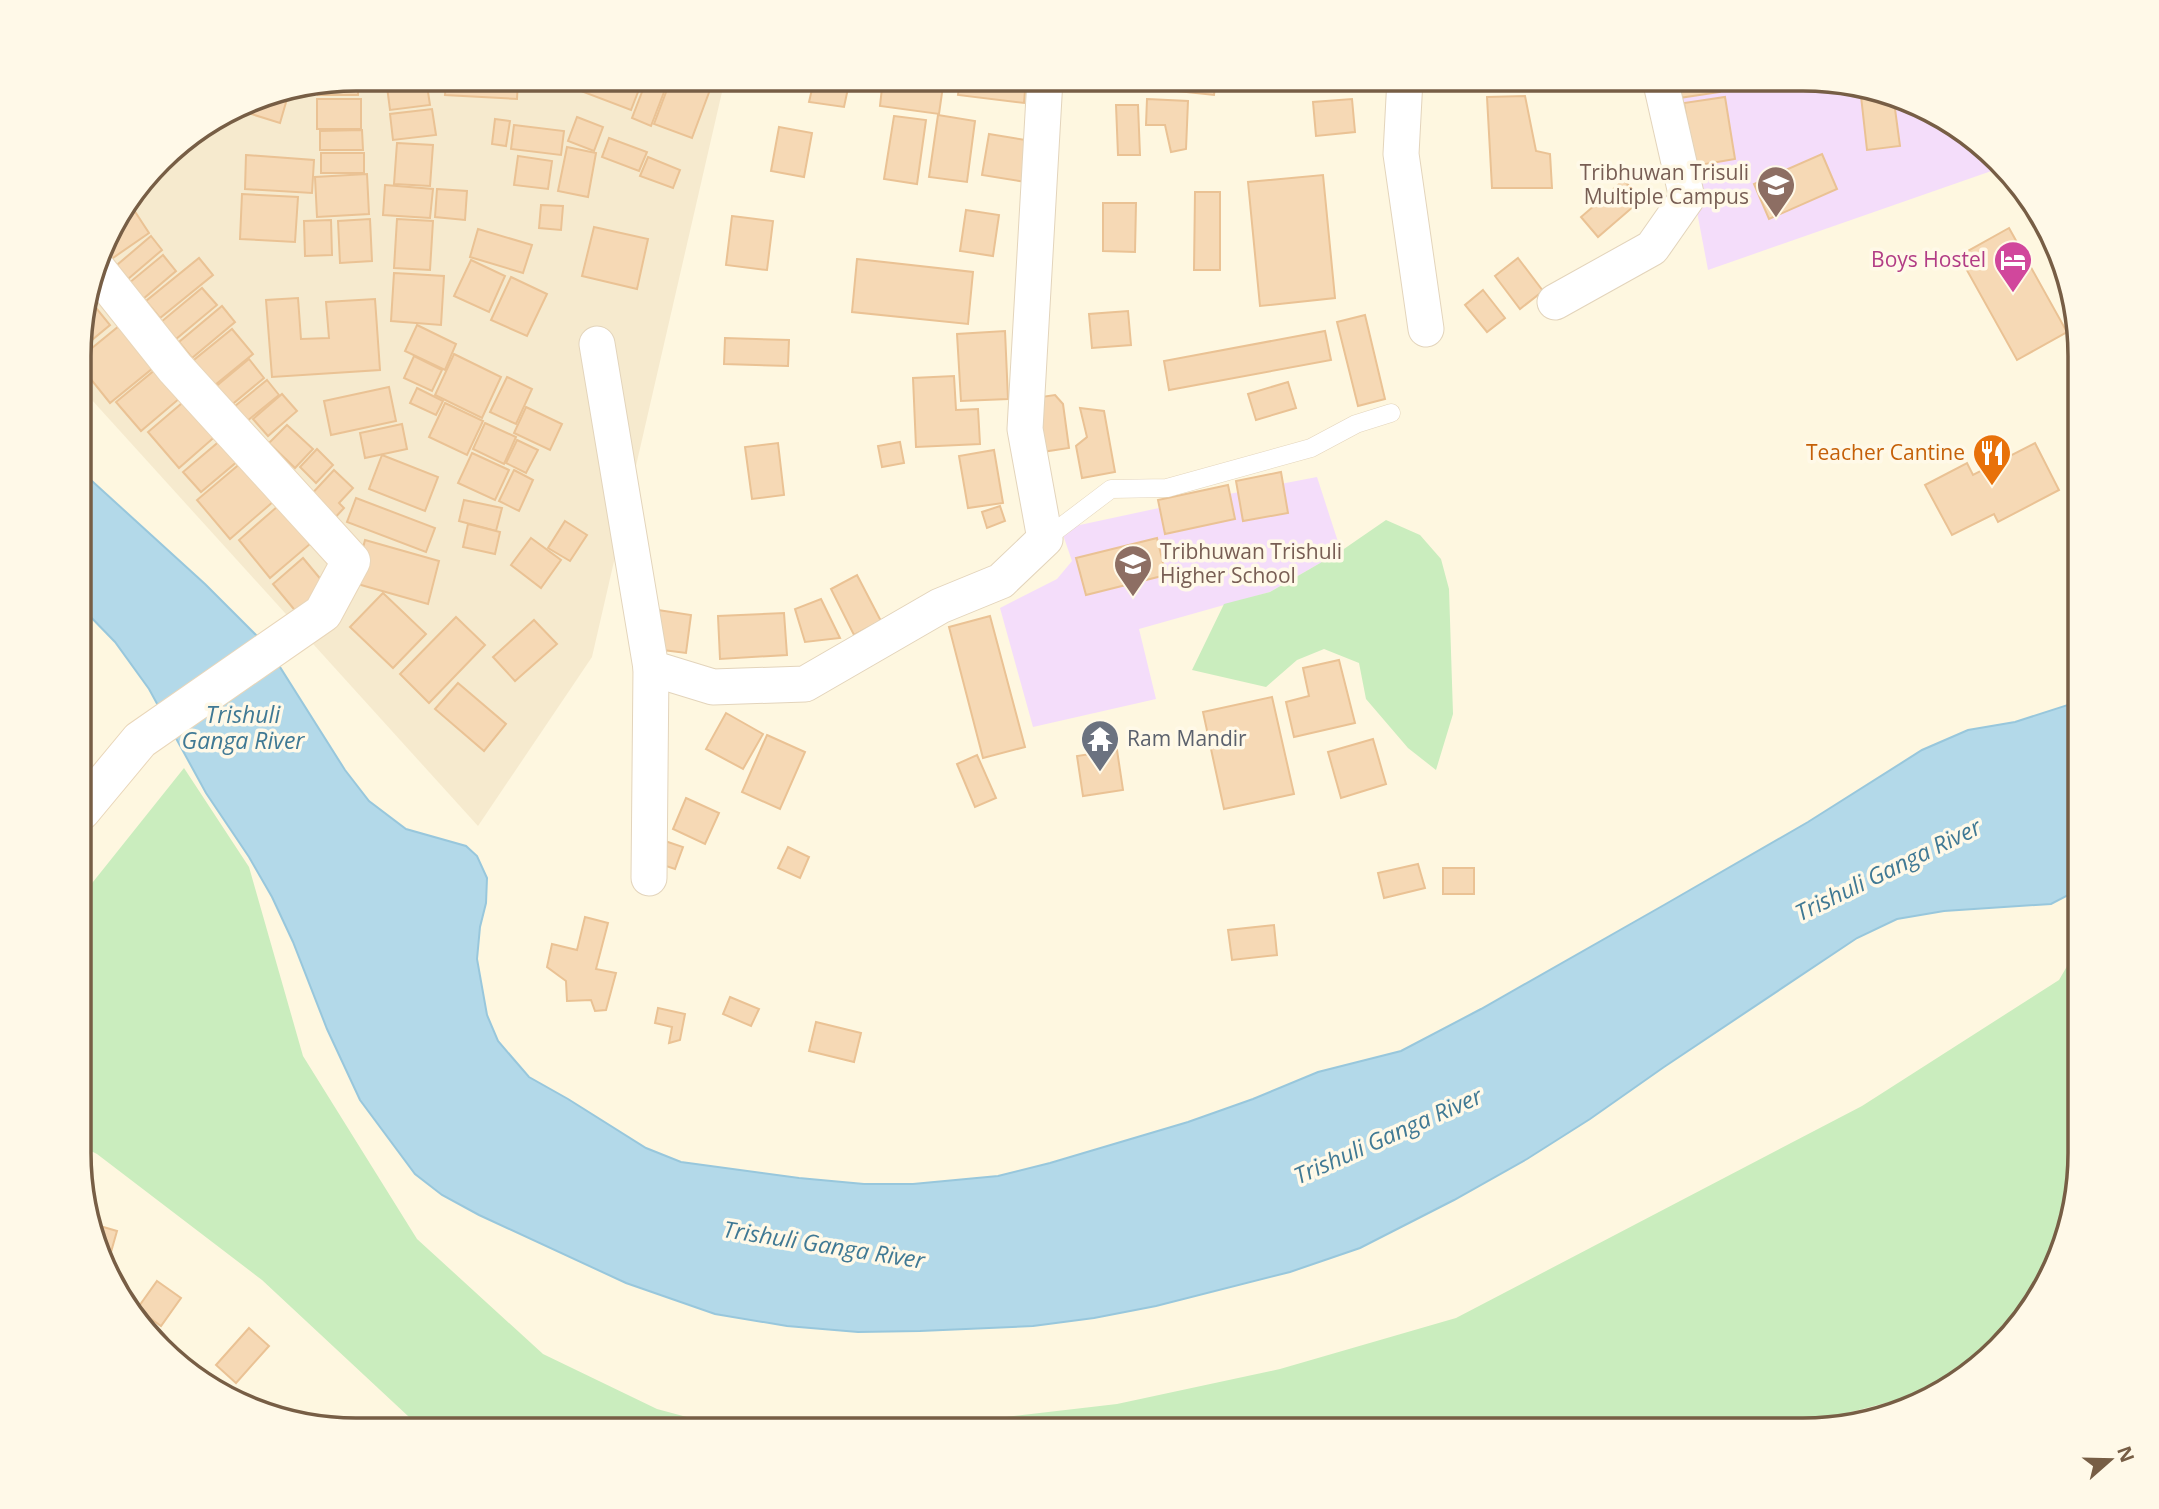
<svg xmlns="http://www.w3.org/2000/svg" width="2159" height="1509" font-family="'Open Sans',sans-serif">
<rect width="100%" height="100%" fill="#fef7e0"/>
<polygon fill="#f6eace" points="356,79 725,79 592,657 478,826 81,388 81,321 108,233 173,148 251,100"/>
<g fill="#f4ddfa">
<polygon points="1672,79 1820,79 1892,94 1971,136 2000,168 1708,270"/>
<polygon points="1317,477 1341,551 1270,592 1139,629 1156,699 1033,727 1000,608 1057,579 1072,561 1061,529 1187,502"/>
</g>
<g fill="#caedbe">
<polygon points="1386,520 1420,535 1441,559 1449,589 1453,714 1436,770 1408,748 1366,699 1359,663 1324,649 1297,660 1266,687 1192,670 1224,604 1270,592 1341,551"/>
<polygon points="184,768 249,867 303,1056 417,1239 543,1354 657,1409 735,1430 423,1430 262,1280 97,1154 81,1146 81,897"/>
<polygon points="2080,944 2080,1170 2065,1242 2023,1321 1943,1388 1782,1430 842,1430 955,1423 1117,1404 1280,1369 1456,1318 1862,1106 2059,980"/>
</g>
<polygon fill="#b3d9e9" stroke="#98c7dc" stroke-width="2" points="81,471 205,584 266,645 345,770 369,801 406,829 466,846 477,856 487,878 486,903 480,927 477,959 487,1015 498,1041 529,1077 568,1099 646,1148 681,1162 799,1178 864,1184 913,1184 998,1176 1050,1163 1188,1122 1253,1099 1318,1072 1401,1051 1481,1009 1664,905 1808,822 1922,750 1968,730 2015,722 2080,701 2080,889 2051,904 1944,911 1897,919 1857,938 1664,1067 1590,1119 1527,1159 1454,1200 1360,1248 1290,1272 1156,1306 1094,1318 1033,1326 920,1331 858,1332 787,1326 715,1314 626,1283 479,1215 442,1195 415,1174 360,1100 327,1029 293,942 272,897 249,857 206,793 149,689 115,642 81,607"/>
<g fill="#f6d9b5" stroke="#eac294" stroke-width="2">
<polygon points="358,79 358,95 318,95 318,86"/>
<polygon points="386,79 426,79 430,105 390,110"/>
<polygon points="446,79 518,79 517,99 445,95"/>
<polygon points="576,79 643,79 631,110 573,88"/>
<polygon points="647,79 669,79 651,126 632,118"/>
<polygon points="671,79 714,79 692,138 654,124"/>
<polygon points="795,79 850,79 844,107 809,102 813,85"/>
<polygon points="883,79 944,79 939,114 880,106"/>
<polygon points="960,79 1026,79 1024,103 958,95"/>
<polygon points="1141,79 1216,79 1214,95 1140,87"/>
<polygon points="1419,79 1488,79 1488,86 1419,84"/>
<polygon points="1676,79 1718,79 1720,92 1679,98"/>
<polygon points="1860,87 1893,94 1900,146 1867,150"/>
<polygon points="289,92 280,123 245,112 251,100"/>
<polygon points="1525,96 1536,151 1550,154 1552,188 1492,188 1487,97"/>
<polygon points="1725,97 1735,159 1694,166 1684,103"/>
<rect x="317" y="99" width="44" height="30"/>
<polygon points="1147,99 1188,101 1186,149 1171,152 1165,125 1146,125"/>
<polygon points="1352,99 1355,132 1316,136 1313,102"/>
<polygon points="1116,105 1138,105 1140,155 1118,155"/>
<polygon points="432,109 436,135 393,140 390,114"/>
<polygon points="938,115 975,121 967,182 929,177"/>
<polygon points="894,116 926,120 917,184 884,179"/>
<polygon points="577,117 603,127 594,151 568,141"/>
<polygon points="495,119 510,121 506,146 492,144"/>
<polygon points="514,125 564,131 561,155 511,149"/>
<polygon points="779,127 812,133 804,177 771,171"/>
<polygon points="362,130 363,150 320,150 320,131"/>
<polygon points="989,134 1032,141 1026,182 982,175"/>
<polygon points="609,138 647,152 639,171 602,157"/>
<polygon points="397,143 433,145 430,186 394,184"/>
<polygon points="567,147 596,153 588,197 558,191"/>
<rect x="321" y="153" width="43" height="20"/>
<polygon points="1822,154 1837,189 1769,219 1754,184"/>
<polygon points="246,155 314,160 312,193 245,189"/>
<polygon points="518,156 552,161 548,189 514,185"/>
<polygon points="648,157 680,170 673,188 640,176"/>
<polygon points="367,174 369,214 317,217 315,177"/>
<polygon points="1323,175 1335,298 1260,306 1248,182"/>
<polygon points="1624,180 1641,200 1598,237 1581,217"/>
<polygon points="385,185 433,189 430,218 383,215"/>
<polygon points="437,189 467,191 465,220 435,217"/>
<polygon points="1195,192 1220,192 1220,270 1194,270"/>
<polygon points="242,194 298,197 295,242 240,239"/>
<polygon points="1103,203 1136,203 1135,252 1103,251"/>
<polygon points="130,204 149,233 110,260 103,249 108,233"/>
<polygon points="541,205 563,206 561,230 539,228"/>
<polygon points="966,210 999,215 993,256 960,251"/>
<polygon points="732,216 773,221 767,270 726,265"/>
<polygon points="370,219 372,261 340,263 338,221"/>
<polygon points="397,219 433,221 430,270 394,268"/>
<polygon points="331,220 332,255 305,256 304,221"/>
<polygon points="594,227 648,239 637,289 582,276"/>
<polygon points="2009,228 2067,332 2017,360 1959,256"/>
<polygon points="478,229 532,245 523,273 470,257"/>
<polygon points="151,236 162,250 128,279 117,265"/>
<polygon points="163,255 176,271 143,299 129,283"/>
<polygon points="199,258 213,275 160,318 146,301"/>
<polygon points="1518,258 1543,291 1520,309 1495,276"/>
<polygon points="857,259 973,272 968,324 852,312"/>
<polygon points="471,260 505,276 489,312 454,296"/>
<polygon points="394,273 444,276 441,325 391,321"/>
<polygon points="511,277 547,294 527,336 491,320"/>
<polygon points="202,288 217,305 176,339 161,322"/>
<polygon points="1483,290 1505,318 1487,332 1465,305"/>
<polygon points="88,298 110,325 81,349 81,321"/>
<polygon points="298,298 301,339 329,338 326,302 375,299 380,370 272,377 266,300"/>
<polygon points="222,306 235,322 192,358 179,342"/>
<polygon points="1128,311 1131,345 1092,348 1089,314"/>
<polygon points="1365,315 1385,399 1358,406 1337,322"/>
<polygon points="417,325 456,344 445,370 405,351"/>
<polygon points="119,326 153,368 110,403 81,367 81,357"/>
<polygon points="232,329 253,354 204,394 184,368"/>
<polygon points="1005,331 1008,399 961,401 957,334"/>
<polygon points="1325,331 1331,360 1169,390 1164,361"/>
<polygon points="725,338 789,340 788,366 724,364"/>
<polygon points="454,354 501,377 482,418 435,395"/>
<polygon points="414,356 442,370 432,391 404,378"/>
<polygon points="249,359 264,378 223,412 208,393"/>
<polygon points="156,369 180,398 141,431 116,402"/>
<polygon points="954,376 956,410 978,409 980,444 916,447 913,378"/>
<polygon points="507,377 532,389 516,424 490,412"/>
<polygon points="267,380 279,395 236,430 224,415"/>
<polygon points="1288,382 1296,408 1256,420 1248,394"/>
<polygon points="389,387 396,421 331,435 324,401"/>
<polygon points="417,388 443,401 436,415 410,403"/>
<polygon points="282,394 297,411 268,436 253,419"/>
<polygon points="1055,395 1063,404 1069,448 1042,452 1034,398"/>
<polygon points="188,398 218,434 179,468 148,432"/>
<polygon points="445,403 483,421 467,455 429,437"/>
<polygon points="526,407 562,424 550,450 514,433"/>
<polygon points="1080,408 1104,411 1115,472 1082,478 1076,446 1087,437"/>
<polygon points="485,423 516,437 504,464 473,449"/>
<polygon points="402,424 407,449 365,458 360,433"/>
<polygon points="287,425 313,449 295,468 269,443"/>
<polygon points="222,439 239,460 201,492 183,472"/>
<polygon points="517,440 538,450 526,473 506,463"/>
<polygon points="900,442 904,463 882,467 878,446"/>
<polygon points="778,443 784,495 752,499 745,447"/>
<polygon points="2035,443 2059,490 1998,522 1994,514 1952,535 1925,485 1967,463 1973,475"/>
<polygon points="317,449 333,465 316,483 300,467"/>
<polygon points="994,450 1003,503 968,508 959,456"/>
<polygon points="472,453 509,470 495,500 458,483"/>
<polygon points="382,455 438,477 425,511 369,489"/>
<polygon points="242,462 274,501 230,539 197,500"/>
<polygon points="334,470 353,488 339,503 344,508 331,522 307,499"/>
<polygon points="514,470 533,480 519,511 499,501"/>
<polygon points="1281,472 1288,513 1243,521 1236,481"/>
<polygon points="1228,485 1235,519 1165,534 1158,500"/>
<polygon points="356,498 435,528 426,552 347,522"/>
<polygon points="464,500 502,508 496,531 459,521"/>
<polygon points="278,506 310,544 270,578 239,540"/>
<polygon points="1000,506 1005,521 987,528 982,512"/>
<polygon points="565,521 587,535 570,561 548,548"/>
<polygon points="468,524 500,532 495,554 463,547"/>
<polygon points="531,538 561,560 541,588 511,565"/>
<polygon points="1157,538 1166,575 1086,595 1076,558"/>
<polygon points="365,540 439,561 428,604 354,583"/>
<polygon points="303,558 333,594 303,620 273,584"/>
<polygon points="857,575 881,621 854,635 831,589"/>
<polygon points="383,593 426,634 393,668 350,627"/>
<polygon points="821,599 840,638 805,642 795,609"/>
<polygon points="658,610 691,615 686,653 663,650"/>
<polygon points="784,613 787,655 720,659 718,616"/>
<polygon points="990,616 1025,747 983,758 949,627"/>
<polygon points="456,617 485,645 429,703 400,674"/>
<polygon points="534,620 557,644 515,681 493,657"/>
<polygon points="1339,660 1355,723 1294,737 1286,702 1309,696 1303,668"/>
<polygon points="458,683 506,724 484,751 435,709"/>
<polygon points="1272,697 1294,794 1224,809 1203,712"/>
<polygon points="726,713 763,734 743,769 706,749"/>
<polygon points="767,735 805,752 780,809 742,792"/>
<polygon points="1373,739 1386,784 1341,798 1328,752"/>
<polygon points="1117,750 1123,790 1083,796 1077,756"/>
<polygon points="977,755 996,798 975,807 957,764"/>
<polygon points="686,798 719,813 705,844 673,829"/>
<polygon points="665,841 683,847 675,869 657,863"/>
<polygon points="788,847 809,857 800,878 778,868"/>
<polygon points="1418,864 1425,888 1384,898 1378,873"/>
<rect x="1443" y="868" width="31" height="26"/>
<polygon points="585,917 608,923 596,969 616,973 606,1010 595,1011 591,1000 567,1001 566,981 547,967 552,944 577,950"/>
<polygon points="1274,925 1277,955 1232,960 1228,930"/>
<polygon points="730,997 759,1009 751,1026 723,1014"/>
<polygon points="658,1008 685,1014 680,1040 669,1043 672,1027 655,1023"/>
<polygon points="816,1022 861,1033 854,1062 809,1051"/>
<polygon points="93,1224 117,1231 107,1266"/>
<polygon points="157,1281 181,1298 161,1326 137,1309"/>
<polygon points="249,1328 269,1346 236,1383 216,1365"/>
<polygon points="180,1353 215,1388 188,1373 175,1358"/>
</g>
<g fill="none" stroke-linecap="round" stroke-linejoin="round">
<defs>
<polyline id="lane" points="1045,539 1111,489 1167,488 1311,448 1356,424 1391,413"/>
<g id="street">
<polyline points="1405,79 1401,154 1426,329"/>
<polyline points="1555,302 1652,248 1687,198 1660,79"/>
<polyline points="597,344 651,668 713,687 805,684 940,606 1001,581 1045,539 1025,429 1045,79"/>
<polyline points="649,878 651,668"/>
</g>
<polyline id="secondary" points="81,811 140,740 323,613 351,561 175,368 97,270"/>
</defs>
<use href="#lane" stroke="#e3d4bb" stroke-width="19"/>
<use href="#street" stroke="#e3d4bb" stroke-width="37"/>
<use href="#secondary" stroke="#e9d6b9" stroke-width="40"/>
<use href="#lane" stroke="#fff" stroke-width="18"/>
<use href="#street" stroke="#fff" stroke-width="35"/>
<use href="#secondary" stroke="#fff" stroke-width="38"/>
</g>
<defs>
<symbol id="university-pin" viewBox="-11 -11 22 30"><path d="M0 17L-7.5 6A9.5 9.5 0 1 1 7.5 6Z" fill="#8d6e63" stroke="#fff9e8"/><path d="M0-5L7-2L0 1L-7-2ZM-4 1L0 2.5L4 1V4Q0 6-4 4Z" fill="#fff"/></symbol>
<symbol id="hotel-pin" viewBox="-11 -11 22 30"><path d="M0 17L-7.5 6A9.5 9.5 0 1 1 7.5 6Z" fill="#d1479c" stroke="#fff9e8"/><path d="M-6-4.5h1.5V1H6V5H4.5V3h-9V5H-6ZM-4 0a1.8 1.8 0 1 1 3.6 0ZM.5 0V-2.5h3Q6-2.5 6 0Z" fill="#fff"/></symbol>
<symbol id="restaurant-pin" viewBox="-11 -11 22 30"><path d="M0 17L-7.5 6A9.5 9.5 0 1 1 7.5 6Z" fill="#e8710a" stroke="#fff9e8"/><path d="M-5-6h1v4h1v-4h1v4h1v-4h1v5L-1.5 .5V6h-2V.5L-5-1ZM5-6V6H3V1.5H1.5Q1.5-4 5-6Z" fill="#fff"/></symbol>
<symbol id="school-pin" viewBox="-11 -11 22 30"><path d="M0 17L-7.5 6A9.5 9.5 0 1 1 7.5 6Z" fill="#8d6e63" stroke="#fff9e8"/><path d="M0-5L7-2L0 1L-7-2ZM-4 1L0 2.5L4 1V4Q0 6-4 4Z" fill="#fff"/></symbol>
<symbol id="temple-pin" viewBox="-11 -11 22 30"><path d="M0 17L-7.5 6A9.5 9.5 0 1 1 7.5 6Z" fill="#6b7280" stroke="#fff9e8"/><path d="M0-6L5-2H3V0L6.5 2.5H4V6H1.5V3h-3V6H-4V2.5H-6.5L-3 0V-2H-5Z" fill="#fff"/></symbol>
</defs>
<g fill-rule="evenodd">
<use href="#university-pin" x="1754" y="163" width="44" height="60"/>
<use href="#hotel-pin" x="1991" y="238" width="44" height="60"/>
<use href="#restaurant-pin" x="1970" y="431" width="44" height="60"/>
<use href="#school-pin" x="1111" y="542" width="44" height="60"/>
<use href="#temple-pin" x="1078" y="717" width="44" height="60"/>
</g>
<g text-anchor="middle" stroke-width="7" stroke-linejoin="round" paint-order="stroke">
<g font-size="21" fill="#785e54" stroke="#fff9e8" text-anchor="end">
<text x="1749" y="180">Tribhuwan Trisuli<tspan x="1749" dy="24">Multiple Campus</tspan></text>
<text x="1160" y="559" text-anchor="start">Tribhuwan Trishuli<tspan x="1160" dy="24">Higher School</tspan></text>
</g>
<g font-size="21" fill="#b23c85" stroke="#fff9e8" text-anchor="end">
<text x="1986" y="267">Boys Hostel</text>
</g>
<g font-size="21" fill="#c56008" stroke="#fff9e8" text-anchor="end">
<text x="1965" y="460">Teacher Cantine</text>
</g>
<g font-size="21" fill="#5b616d" stroke="#fff9e8" text-anchor="start">
<text x="1127" y="746">Ram Mandir</text>
</g>
<g font-size="23" font-style="italic" fill="#407994" stroke="#fff9e8">
<text x="243" y="723">Trishuli<tspan x="243" dy="26">Ganga River</tspan></text>
<text transform="translate(1888 870) rotate(-26)" y="8">Trishuli Ganga River</text>
<text transform="translate(1388 1136) rotate(-24)" y="8">Trishuli Ganga River</text>
<text transform="translate(824 1245) rotate(9)" y="8">Trishuli Ganga River</text>
</g>
</g>
<path d="M0 0H2159V1509H0ZM356 91H1803A265 265 0 0 1 2068 356V1153A265 265 0 0 1 1803 1418H356A265 265 0 0 1 91 1153V356A265 265 0 0 1 356 91Z" fill="#fff9e8" fill-rule="evenodd"/>
<path fill="none" stroke="#775e45" stroke-width="3.5" d="M356 91H1803A265 265 0 0 1 2068 356V1153A265 265 0 0 1 1803 1418H356A265 265 0 0 1 91 1153V356A265 265 0 0 1 356 91Z"/>
<g transform="translate(2110 1460) rotate(70)" stroke="#fff9e8" stroke-width="5" paint-order="stroke">
<path d="M0-5L12 26L0 18L-12 26Z" fill="#775e45"/>
<text y="-10" font-size="19" font-weight="bold" text-anchor="middle" fill="#775e45">N</text>
</g>
</svg>
